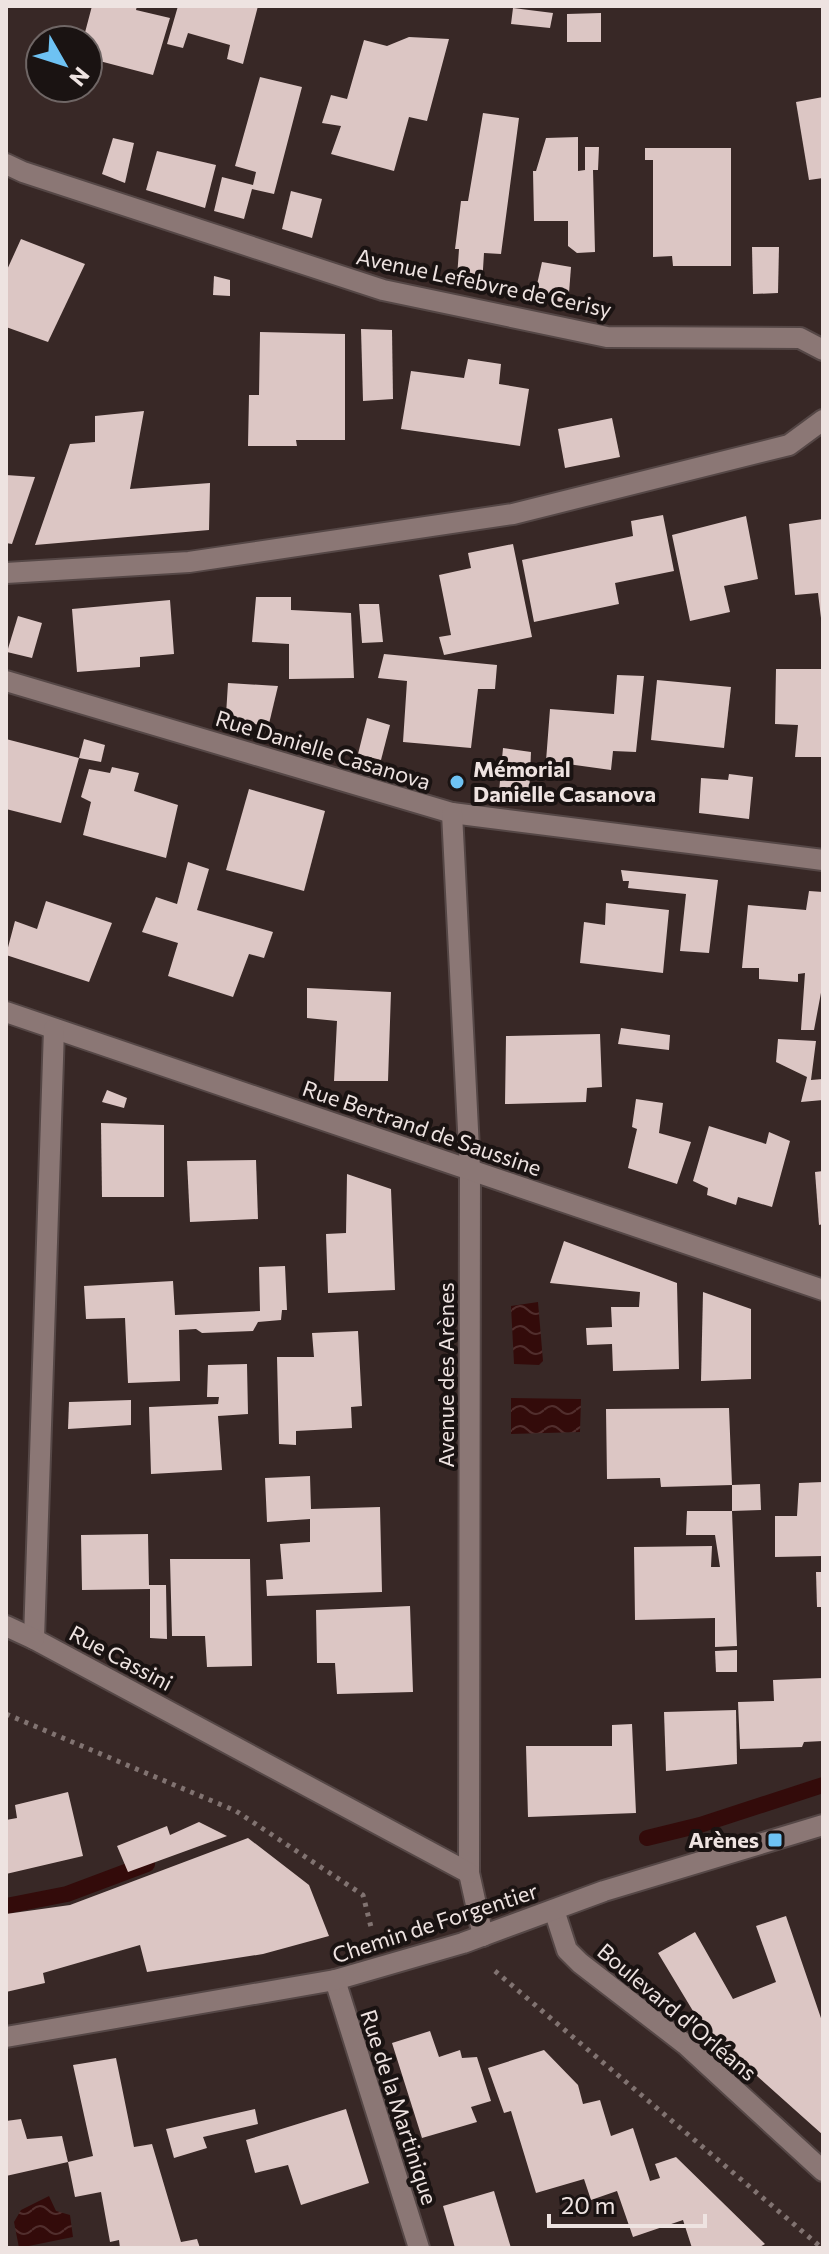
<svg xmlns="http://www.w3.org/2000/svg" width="829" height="2254" font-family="Commissioner,sans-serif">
<defs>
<pattern id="water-waves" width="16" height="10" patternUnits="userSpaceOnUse" patternTransform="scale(2)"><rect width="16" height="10" fill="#330b0a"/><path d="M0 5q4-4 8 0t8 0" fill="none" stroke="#512e2d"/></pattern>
</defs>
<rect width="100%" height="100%" fill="#382826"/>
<g fill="url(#water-waves)">
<polygon points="538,1302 543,1361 539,1365 514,1364 511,1306"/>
<polygon points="511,1398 581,1399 580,1432 511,1434"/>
<polygon points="49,2196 56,2211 70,2215 73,2237 19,2248 14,2222 21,2210"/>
</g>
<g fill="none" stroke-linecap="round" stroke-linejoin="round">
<g stroke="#330b0a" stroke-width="16">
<polyline points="647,1838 700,1825 823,1785"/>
<polyline points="6,1906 67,1894 147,1864"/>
</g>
</g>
<g fill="#dcc6c4">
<polygon points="92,6 137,6 136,10 170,18 153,75 88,58 88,40 83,40"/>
<polygon points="178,6 258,6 243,64 227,59 230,45 188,33 183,48 167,44"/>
<polygon points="513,8 553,13 550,28 511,24"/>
<polygon points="601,13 601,42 567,42 567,14"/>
<polygon points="409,37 449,39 427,121 409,117 394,171 331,154 341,126 322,123 331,95 347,99 364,40 387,46"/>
<polygon points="260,77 302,87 274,194 252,189 244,219 214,211 222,177 253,185 256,172 235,166"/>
<polygon points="823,97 823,178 809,180 796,102"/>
<polygon points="483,113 519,118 501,254 484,253 482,285 457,278 459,249 455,249 461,201 468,201"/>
<polygon points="578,137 578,171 585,170 585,147 599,147 598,170 593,170 595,252 577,253 568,246 568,221 534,221 533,171 536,171 546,138"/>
<polygon points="113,138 134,143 125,183 102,174"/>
<polygon points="645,148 731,148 731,266 673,266 672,256 653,257 653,160 645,160"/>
<polygon points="157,151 216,165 205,208 146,190"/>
<polygon points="291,191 322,199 312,238 282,229"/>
<polygon points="21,239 85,264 48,342 6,327 6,272"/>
<polygon points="752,247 779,247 778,293 753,294"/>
<polygon points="542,262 571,267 568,306 534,298"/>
<polygon points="214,276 230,280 230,296 213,295"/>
<polygon points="361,329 392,330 393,399 363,401"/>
<polygon points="260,332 345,334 345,440 296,440 297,446 248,446 249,395 259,395"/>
<polygon points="468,359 501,364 499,384 529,389 520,446 401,429 411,371 464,378"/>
<polygon points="144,411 130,489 210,483 209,530 35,545 70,444 95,442 95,416"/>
<polygon points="612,418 620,457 565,468 558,429"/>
<polygon points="6,475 35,477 12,544 6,543"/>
<polygon points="663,515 674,571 615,583 619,604 534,622 522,560 633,536 631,521"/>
<polygon points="746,516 758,579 724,586 730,612 690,621 672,535"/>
<polygon points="823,519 823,618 821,618 818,593 795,595 789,524"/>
<polygon points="513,544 532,637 444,655 439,637 451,635 439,575 471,568 468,553"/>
<polygon points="256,597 291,597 291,610 351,613 354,678 289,679 289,644 252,642"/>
<polygon points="170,600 174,654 140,657 140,667 77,672 72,609"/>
<polygon points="359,604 379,604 383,642 362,643"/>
<polygon points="18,616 42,623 32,658 7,652"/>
<polygon points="384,654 497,665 495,689 478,689 471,748 403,742 407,681 378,678"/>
<polygon points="776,669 823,669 823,757 795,757 798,725 775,724"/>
<polygon points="617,675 644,676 636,752 613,751 611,770 546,761 550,709 614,714"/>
<polygon points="657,680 731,687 724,748 651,740"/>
<polygon points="228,683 278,686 268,728 226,715"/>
<polygon points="367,718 390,725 381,760 358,754"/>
<polygon points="6,739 79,758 61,823 6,809"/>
<polygon points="84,739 105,745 101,762 79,758"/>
<polygon points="503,748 531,752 529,795 499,792"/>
<polygon points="112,767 139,773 134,791 178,805 166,858 83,835 91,802 81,797 89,769 110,773"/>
<polygon points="729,774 753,777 749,819 699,813 701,778 728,780"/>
<polygon points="249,789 325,811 304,891 226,870"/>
<polygon points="188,862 209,869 197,910 273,932 264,958 249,954 233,997 168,976 178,943 142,932 156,897 177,904"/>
<polygon points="621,870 718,880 709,953 680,951 686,894 628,888 629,881 623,881"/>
<polygon points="809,891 823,892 823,982 814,1030 801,1030 805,973 798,974 798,982 759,979 759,968 742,968 748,905 806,910"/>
<polygon points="46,901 112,923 89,982 6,955 15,921 37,929"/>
<polygon points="606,903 669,910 663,973 580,963 584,922 605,925"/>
<polygon points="307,988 391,992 388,1081 334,1081 337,1021 307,1018"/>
<polygon points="621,1028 670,1035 669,1050 618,1044"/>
<polygon points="600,1034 602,1087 587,1088 586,1102 505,1104 506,1036"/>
<polygon points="778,1039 816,1041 811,1080 823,1079 823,1100 801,1102 807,1077 776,1062"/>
<polygon points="107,1090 127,1098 124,1108 102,1102"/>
<polygon points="636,1099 663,1103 659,1133 691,1142 677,1184 628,1168 637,1129 632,1127"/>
<polygon points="101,1123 164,1125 164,1197 102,1197"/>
<polygon points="709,1126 766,1144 769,1132 790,1141 772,1207 738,1197 736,1205 707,1195 708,1188 693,1181"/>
<polygon points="256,1160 258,1219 190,1222 187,1161"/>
<polygon points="823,1171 823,1224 819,1225 815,1172"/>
<polygon points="347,1174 391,1189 395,1290 328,1293 326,1234 346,1233"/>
<polygon points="564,1241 677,1283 679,1369 613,1371 612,1344 587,1345 586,1328 612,1327 611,1307 639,1307 640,1292 550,1283"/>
<polygon points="285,1266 287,1310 282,1310 281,1320 258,1322 253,1331 202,1333 196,1329 179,1330 180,1381 128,1383 125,1318 86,1319 84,1286 173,1281 175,1315 260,1311 259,1267"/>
<polygon points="703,1292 751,1309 751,1379 701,1381"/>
<polygon points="358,1331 362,1406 351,1407 352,1428 296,1431 296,1445 279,1444 277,1357 314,1357 312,1333"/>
<polygon points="247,1364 248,1414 218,1416 222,1470 151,1474 149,1407 218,1404 219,1397 207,1397 208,1365"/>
<polygon points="131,1400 131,1425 68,1429 69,1402"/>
<polygon points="729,1408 732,1485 661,1487 660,1478 607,1479 606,1409"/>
<polygon points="310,1476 311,1509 380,1507 382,1592 267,1596 266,1580 283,1579 280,1544 310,1542 310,1519 267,1522 265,1478"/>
<polygon points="823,1482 823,1556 775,1557 775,1516 797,1516 799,1483"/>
<polygon points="760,1484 761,1510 732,1511 732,1485"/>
<polygon points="687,1511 732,1511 737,1646 715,1647 715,1618 635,1620 634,1547 712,1546 711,1567 720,1567 715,1535 686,1535"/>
<polygon points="148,1534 149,1585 166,1585 167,1639 150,1638 150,1589 82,1590 81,1535"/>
<polygon points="170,1559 250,1559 252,1666 207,1667 205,1636 172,1636"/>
<polygon points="816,1572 823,1572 823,1607 817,1607"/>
<polygon points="410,1606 413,1692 337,1694 335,1663 317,1663 316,1610"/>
<polygon points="737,1650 737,1672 716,1672 715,1651"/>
<polygon points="823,1678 823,1741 804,1742 802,1747 740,1749 738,1702 774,1701 773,1680"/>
<polygon points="736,1710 737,1764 666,1771 664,1712"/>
<polygon points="632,1724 636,1813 528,1817 526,1746 612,1746 612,1725"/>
<polygon points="68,1792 83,1856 6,1874 6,1820 17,1818 15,1805"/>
<polygon points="199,1822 227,1836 128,1872 117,1846 167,1826 170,1835"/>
<polygon points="248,1838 309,1885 329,1936 263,1954 147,1972 140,1945 43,1973 45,1983 6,1992 6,1914 70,1905"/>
<polygon points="786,1916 823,2024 823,2135 692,2018 696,2016 658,1953 695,1932 733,1999 776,1982 756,1926"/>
<polygon points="430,2031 439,2057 460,2050 462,2058 477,2057 491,2101 471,2107 477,2122 422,2138 392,2043"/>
<polygon points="544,2050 578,2085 583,2104 600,2100 611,2136 633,2128 650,2181 660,2178 655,2164 676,2157 765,2244 758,2248 692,2248 683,2220 633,2237 617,2191 591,2200 584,2179 536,2193 511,2111 504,2113 488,2068"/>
<polygon points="116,2058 134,2147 152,2144 181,2242 197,2239 200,2248 120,2248 119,2240 110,2242 101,2192 75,2197 68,2162 93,2156 73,2065"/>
<polygon points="255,2109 258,2124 203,2137 207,2148 174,2158 166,2129"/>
<polygon points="346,2109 369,2183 301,2205 288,2165 255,2173 246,2140"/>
<polygon points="21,2119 27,2139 62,2136 68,2162 6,2176 6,2121"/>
<polygon points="494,2191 511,2248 455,2248 443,2206"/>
</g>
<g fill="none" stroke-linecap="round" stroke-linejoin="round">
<defs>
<g id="minor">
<polyline points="6,164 23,172 383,290 607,337 800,338 823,350"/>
<polyline points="6,573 189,562 513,514 789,445 823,420"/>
<polyline points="6,681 452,813 823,860"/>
<polyline points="452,813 470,1169 469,1873 483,1936"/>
<polyline points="6,1012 823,1290"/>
<polyline points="54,1029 34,1639 469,1873"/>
<polyline points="6,1626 34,1639"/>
<polyline points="554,1910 567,1950 580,1963 685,2044 823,2171"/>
<polyline points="335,1980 419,2248"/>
</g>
<polyline id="secondary" points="6,2037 335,1980 463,1943 604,1891 823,1825"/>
</defs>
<use href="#minor" stroke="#554746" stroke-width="24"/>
<use href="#secondary" stroke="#554746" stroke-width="24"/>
<g stroke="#817371" stroke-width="5" stroke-dasharray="4 6" stroke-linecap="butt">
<polyline points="6,1714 236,1811 363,1895 372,1931"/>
<polyline points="495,1971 822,2248"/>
</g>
<use href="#minor" stroke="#8b7775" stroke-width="20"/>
<use href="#secondary" stroke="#8b7775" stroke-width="20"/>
</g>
<g fill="#6ec2f3" stroke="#1a1312" stroke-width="3">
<circle cx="457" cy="782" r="8"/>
<rect x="767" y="1832" width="16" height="16" rx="4"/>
</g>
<g text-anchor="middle" stroke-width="8" stroke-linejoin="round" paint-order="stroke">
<g font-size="22" fill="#eee3e1" stroke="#1a1312">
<text transform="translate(484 283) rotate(12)" y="8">Avenue Lefebvre de Cerisy</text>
<text transform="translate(323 750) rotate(17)" y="8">Rue Danielle Casanova</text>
<text transform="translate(422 1128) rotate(19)" y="8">Rue Bertrand de Saussine</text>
<text transform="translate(446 1375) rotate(-90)" y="8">Avenue des Arènes</text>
<text transform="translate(121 1658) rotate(28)" y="8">Rue Cassini</text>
<text transform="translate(435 1923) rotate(-18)" y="8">Chemin de Forgentier</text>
<text transform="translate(677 2012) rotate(40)" y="8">Boulevard d'Orléans</text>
<text transform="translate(399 2107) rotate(72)" y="8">Rue de la Martinique</text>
</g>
<g font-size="22" font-weight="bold" fill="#eee3e1" stroke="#1a1312" text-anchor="start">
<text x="473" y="777">Mémorial<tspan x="473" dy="25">Danielle Casanova</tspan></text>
<text x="759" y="1848" text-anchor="end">Arènes</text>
</g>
</g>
<rect width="829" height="2254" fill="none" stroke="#eee3e1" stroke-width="16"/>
<g transform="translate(64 64) rotate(129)"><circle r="38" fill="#1a1312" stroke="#6f6665" stroke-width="2"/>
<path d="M0-6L14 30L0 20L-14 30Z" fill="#6ec2f3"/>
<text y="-12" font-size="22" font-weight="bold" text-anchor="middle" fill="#eee3e1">N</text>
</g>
<path d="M549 2214v12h156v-12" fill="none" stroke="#eee3e1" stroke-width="4"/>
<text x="561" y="2214" font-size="24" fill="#eee3e1" stroke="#1a1312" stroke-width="6" paint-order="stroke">20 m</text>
</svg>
